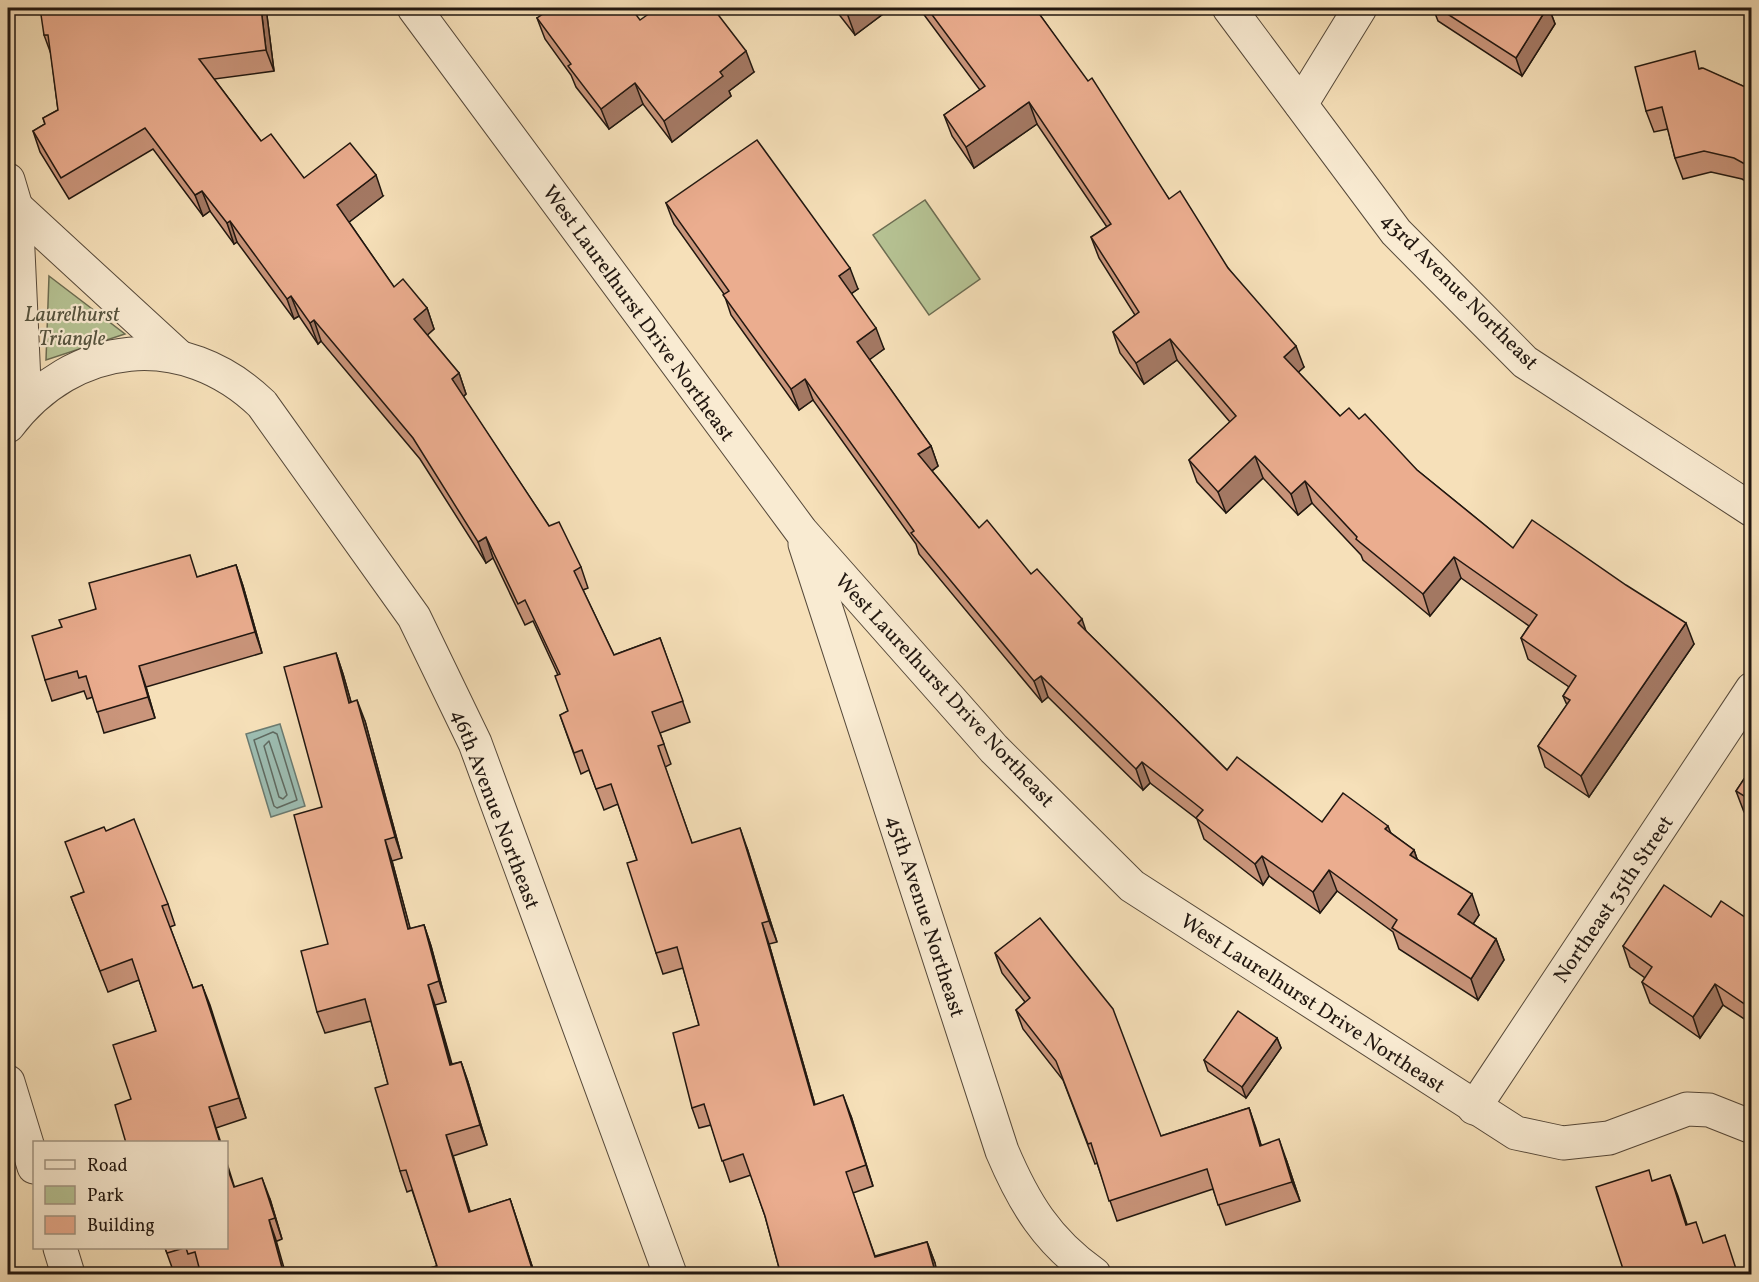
<svg xmlns="http://www.w3.org/2000/svg" width="1759" height="1282" font-family="Vollkorn,serif">
<rect width="100%" height="100%" fill="#f6e0b9"/>
<filter id="stains"><feTurbulence type="fractalNoise" baseFrequency=".00333" numOctaves="4"/><feColorMatrix values="0 0 0 0 .2 0 0 0 0 .09 0 0 0 0 .02 0 0 0 .5 -.17"/></filter>
<radialGradient id="worn" r=".72"><stop offset=".6" stop-color="#630" stop-opacity="0"/><stop offset="1" stop-color="#630" stop-opacity=".3"/></radialGradient>
<g fill="#b6c394" stroke="#6c6d52" stroke-width="1.5">
<polygon points="925,200 980,279 929,315 873,235"/>
<polygon points="49,276 125,334 46,360"/>
</g>
<polygon fill="#9dbdb2" stroke="#6b7b71" stroke-width="1.5" points="280,724 305,806 271,817 246,734"/>
<g fill="none" stroke-linecap="round" stroke-linejoin="round">
<g stroke="#5f6a61" stroke-width="1.5">
<polygon points="273,732 277,734 297,800 277,808 274,806 254,740"/>
<polygon points="269,741 287,795 283,799 279,797 264,746"/>
</g>
<defs>
<g id="minor">
<polyline points="414,8 801,531 994,749 1132,886 1516,1133 1563,1143 1609,1138 1687,1109 1709,1110 1752,1127"/>
<polyline points="1229,8 1396,232 1525,362 1752,510"/>
<polyline points="1301,104 1360,8"/>
<polyline points="8,180 16,207 25,404"/>
<polyline points="16,207 177,355"/>
<path d="M8,426C73,340 183,328 262,404L414,617L475,743L670,1274"/>
<path d="M805,544L1002,1151C1024,1203 1047,1241 1094,1274"/>
<polyline points="8,1082 34,1167"/>
<polyline points="1474,1108 1752,689"/>
<polyline points="60,1248 68,1274"/>
</g>
</defs>
<use href="#minor" stroke="#56493a" stroke-width="35"/>
<use href="#minor" stroke="#f9ebd2" stroke-width="33"/>
</g>
<g fill="#ca957b" stroke="#211710" stroke-width="1.5">
<polygon points="266,8 274,71 214,79 261,141 304,178 383,196 349,222 394,287 427,308 434,329 427,335 459,373 466,394 463,397 549,526 581,567 588,588 583,590 614,655 660,638 690,722 660,733 671,764 665,767 692,843 747,848 777,942 769,944 815,1105 851,1116 873,1186 853,1193 875,1256 927,1242 935,1263 781,1275 765,1216 751,1175 730,1182 711,1125 699,1128 692,1108 699,1025 683,968 663,974 656,953 637,860 618,804 604,810 589,770 581,774 560,715 568,711 558,675 533,621 525,625 493,558 486,563 420,459 321,341 318,344 299,316 294,319 237,242 234,244 210,211 203,216 153,149 69,199 40,152 33,131 45,124 43,118 58,110 51,54 44,35"/>
<polygon points="834,8 891,8 855,35"/>
<polygon points="919,8 1035,8 1169,199 1228,268 1304,367 1298,372 1340,416 1359,419 1417,470 1513,548 1694,644 1589,797 1545,767 1538,746 1567,705 1563,696 1569,687 1528,659 1521,638 1529,626 1461,578 1430,616 1363,560 1361,555 1312,503 1298,515 1263,478 1226,513 1197,482 1189,460 1230,422 1177,360 1144,384 1120,353 1113,332 1135,315 1099,258 1091,237 1107,227 1037,124 974,168 952,136 944,115 980,90"/>
<polygon points="1433,8 1549,8 1555,24 1522,76 1438,21"/>
<polygon points="537,18 640,20 754,72 729,91 731,96 672,142 643,104 609,129 576,87 571,75 545,39"/>
<polygon points="1701,68 1752,90 1752,185 1742,179 1711,172 1683,179 1675,158 1668,129 1654,132 1646,111"/>
<polygon points="666,203 858,289 851,294 884,349 869,359 931,446 938,466 932,471 979,528 1031,574 1086,631 1227,770 1322,822 1391,833 1414,850 1417,859 1479,915 1473,924 1496,939 1504,960 1478,1000 1399,949 1393,932 1337,891 1320,913 1269,876 1263,885 1204,839 1197,819 1150,783 1143,790 1048,697 1042,702 919,554 916,544 813,400 799,410 731,315 724,294 674,224"/>
<polygon points="236,565 243,586 262,653 146,687 155,718 104,733 93,697 87,699 84,691 52,701 45,680 62,627 96,609"/>
<polygon points="336,653 343,674 351,702 365,721 402,858 392,861 410,929 424,925 431,946 446,1002 435,1005 452,1064 461,1062 468,1082 487,1145 453,1156 470,1212 510,1199 535,1275 406,1275 437,1266 412,1190 407,1192 400,1171 388,1084 371,1021 325,1033 317,1012 328,944 322,807"/>
<polygon points="1752,767 1752,817 1744,812 1736,791"/>
<polygon points="106,831 168,904 175,925 170,927 193,988 202,985 246,1118 216,1128 131,1099 156,1031 139,980 108,992 71,897 84,892"/>
<polygon points="1711,917 1752,922 1752,1024 1723,1005 1700,1038 1650,1003 1642,982 1645,978 1630,967 1623,946"/>
<polygon points="995,953 1161,1136 1249,1108 1261,1145 1286,1159 1300,1201 1226,1225 1213,1189 1117,1221 1097,1163 1095,1164 1063,1080 1023,1029 1016,1010 1025,1002 1002,973"/>
<polygon points="1277,1038 1281,1048 1246,1098 1208,1071 1204,1060"/>
<polygon points="235,1187 270,1199 282,1239 200,1273 195,1275 193,1268 174,1273 165,1248"/>
</g>
<g fill="#a47964" stroke="#211710" stroke-width="1.5">
<polygon points="261,8 266,8 274,71 266,50"/>
<polygon points="855,8 891,8 855,35 847,13"/>
<polygon points="1547,8 1549,8 1555,24 1522,76 1516,58"/>
<polygon points="746,51 754,72 729,91 731,96 672,142 664,121 720,72"/>
<polygon points="635,83 643,104 609,129 601,109"/>
<polygon points="1029,102 1037,124 974,168 966,147"/>
<polygon points="376,175 383,196 344,226 337,205"/>
<polygon points="202,191 210,211 203,216 195,195"/>
<polygon points="230,221 237,242 234,244 227,223"/>
<polygon points="850,268 858,289 846,297 839,276"/>
<polygon points="291,296 299,316 294,319 287,299"/>
<polygon points="427,308 434,329 422,340 414,319"/>
<polygon points="314,320 321,341 318,344 310,323"/>
<polygon points="876,328 884,349 865,363 857,342"/>
<polygon points="1170,339 1177,360 1144,384 1136,363"/>
<polygon points="1296,346 1304,367 1292,378 1284,357"/>
<polygon points="459,373 466,394 459,400 452,379"/>
<polygon points="805,379 813,400 799,410 791,389"/>
<polygon points="931,446 938,466 926,475 918,454"/>
<polygon points="1255,456 1263,478 1226,513 1218,492"/>
<polygon points="1305,481 1312,503 1298,515 1291,494"/>
<polygon points="486,537 493,558 486,563 478,542"/>
<polygon points="1454,557 1461,578 1430,616 1423,594"/>
<polygon points="236,565 243,586 262,653 255,632"/>
<polygon points="1082,619 1089,640 1078,623"/>
<polygon points="1686,623 1694,644 1589,797 1581,776"/>
<polygon points="336,653 343,674 357,723 349,703"/>
<polygon points="139,666 146,687 155,718 148,697"/>
<polygon points="1041,676 1048,697 1042,702 1034,681"/>
<polygon points="357,700 365,721 402,858 395,837"/>
<polygon points="1142,762 1150,783 1143,790 1136,769"/>
<polygon points="1388,826 1396,846 1385,829"/>
<polygon points="740,828 747,848 777,942 769,921"/>
<polygon points="385,840 392,861 416,950 408,929"/>
<polygon points="1414,850 1421,871 1410,855"/>
<polygon points="1262,856 1269,876 1263,885 1255,864"/>
<polygon points="1329,870 1337,891 1320,913 1313,892"/>
<polygon points="1472,894 1479,915 1466,935 1458,914"/>
<polygon points="762,923 769,944 821,1126 814,1105"/>
<polygon points="424,925 431,946 446,1002 439,981"/>
<polygon points="1496,939 1504,960 1478,1000 1471,979"/>
<polygon points="1715,984 1723,1005 1700,1038 1693,1017"/>
<polygon points="202,985 210,1005 246,1118 239,1098"/>
<polygon points="428,985 435,1005 457,1085 450,1065"/>
<polygon points="1277,1038 1281,1048 1246,1098 1242,1087"/>
<polygon points="461,1062 468,1082 487,1145 480,1125"/>
<polygon points="843,1095 851,1116 873,1186 866,1165"/>
<polygon points="209,1107 221,1143 220,1143"/>
<polygon points="1249,1108 1256,1128 1267,1165 1260,1146"/>
<polygon points="446,1135 453,1156 477,1233 469,1212"/>
<polygon points="1279,1139 1286,1159 1300,1201 1292,1182"/>
<polygon points="226,1160 241,1208 226,1164"/>
<polygon points="1670,1175 1678,1196 1694,1246 1686,1225"/>
<polygon points="262,1178 270,1199 282,1239 275,1218"/>
<polygon points="510,1199 517,1220 535,1275 534,1275"/>
<polygon points="269,1220 276,1240 286,1275 284,1275"/>
<polygon points="927,1242 935,1263 938,1275 936,1275"/>
</g>
<g fill="#ebad8f" stroke="#211710" stroke-width="1.5">
<polygon points="40,8 261,8 266,50 199,59 261,141 271,134 304,178 350,143 376,175 337,205 394,287 403,279 427,308 414,319 459,373 452,379 549,526 559,522 581,567 574,571 614,655 660,638 683,701 652,712 664,744 658,746 692,843 740,828 769,921 762,923 814,1105 843,1095 866,1165 846,1172 875,1257 927,1242 936,1275 781,1275 765,1216 743,1154 722,1161 704,1104 692,1108 673,1033 699,1025 677,947 656,953 627,863 637,860 611,784 596,789 582,750 574,753 560,715 568,711 555,676 560,674 525,600 518,604 486,537 478,542 413,438 314,320 310,323 291,296 287,299 230,221 227,223 202,191 195,195 145,128 61,178 33,131 45,124 43,118 58,110 48,35 44,35"/>
<polygon points="552,8 631,8 640,20 657,8 713,8 746,51 720,72 723,76 664,121 635,83 601,109 568,66 571,64 537,18"/>
<polygon points="843,8 855,8 847,13"/>
<polygon points="927,8 1035,8 1088,81 1092,78 1169,199 1180,191 1228,268 1296,346 1284,357 1340,416 1349,408 1359,419 1365,414 1417,470 1513,548 1532,520 1626,585 1686,623 1581,776 1538,746 1570,700 1563,696 1576,676 1521,638 1537,615 1454,557 1423,594 1356,539 1357,537 1305,481 1291,494 1255,456 1218,492 1189,460 1236,416 1170,339 1136,363 1113,332 1139,312 1091,237 1111,224 1029,102 966,147 944,115 985,86"/>
<polygon points="1438,8 1547,8 1516,58"/>
<polygon points="1695,51 1699,69 1703,68 1752,90 1752,168 1734,158 1704,151 1675,158 1662,107 1646,111 1635,67"/>
<polygon points="757,140 850,268 839,276 876,328 857,342 931,446 918,454 979,528 987,520 1031,574 1037,569 1082,619 1078,623 1227,770 1237,757 1322,822 1343,793 1388,826 1385,829 1414,850 1410,855 1472,894 1458,914 1496,939 1471,979 1392,928 1397,920 1329,870 1313,892 1262,856 1255,864 1196,818 1203,810 1142,762 1136,769 1041,676 1034,681 911,533 914,531 805,379 791,389 723,295 729,291 666,203"/>
<polygon points="190,555 197,577 236,565 255,632 139,666 148,697 97,712 86,676 79,678 77,671 45,680 32,636 62,627 59,620 96,609 89,583"/>
<polygon points="336,653 349,703 357,700 395,837 385,840 408,929 424,925 439,981 428,985 450,1065 461,1062 480,1125 446,1135 469,1212 510,1199 534,1275 406,1275 437,1266 406,1170 400,1171 375,1088 388,1084 365,999 317,1012 301,951 328,944 294,815 322,807 284,667"/>
<polygon points="1752,767 1752,801 1736,791"/>
<polygon points="134,819 168,904 162,906 193,988 202,985 239,1098 209,1107 220,1143 126,1143 115,1105 131,1099 113,1045 156,1031 132,959 100,971 71,897 84,892 65,842 104,827 106,831"/>
<polygon points="1664,885 1711,917 1721,901 1752,922 1752,1009 1715,984 1693,1017 1642,982 1652,967 1623,946"/>
<polygon points="1040,918 1113,1009 1161,1136 1249,1108 1260,1146 1279,1139 1292,1182 1218,1205 1207,1169 1109,1201 1091,1143 1088,1144 1056,1061 1016,1010 1030,998 995,953"/>
<polygon points="1238,1011 1277,1038 1242,1087 1204,1060"/>
<polygon points="226,1164 234,1187 262,1178 275,1218 269,1220 284,1275 201,1275 195,1252 188,1254 186,1248 226,1248"/>
<polygon points="1649,1170 1652,1181 1670,1175 1686,1225 1696,1222 1703,1243 1725,1235 1738,1275 1625,1275 1596,1187"/>
<polygon points="165,1248 184,1248 167,1253"/>
</g>
<g text-anchor="middle" stroke-width="4.5" stroke-linejoin="round" paint-order="stroke">
<g font-size="21" fill="#211710" stroke="#f9ebd2">
<text transform="translate(1460 291) rotate(45)" y="7">43rd Avenue Northeast</text>
<text transform="translate(639 313) rotate(54)" y="7">West Laurelhurst Drive Northeast</text>
<text transform="translate(945 690) rotate(47)" y="7">West Laurelhurst Drive Northeast</text>
<text transform="translate(496 809) rotate(69)" y="7">46th Avenue Northeast</text>
<text transform="translate(1613 899) rotate(-56)" y="7">Northeast 35th Street</text>
<text transform="translate(926 916) rotate(72)" y="7">45th Avenue Northeast</text>
<text transform="translate(1313 1003) rotate(33)" y="7">West Laurelhurst Drive Northeast</text>
</g>
<g font-size="21" font-style="italic" fill="#55533e" stroke="#f9ebd2">
<text x="72" y="321">Laurelhurst<tspan x="72" dy="24">Triangle</tspan></text>
</g>
</g>
<rect width="1759" height="1282" fill="none" stroke="#f6e0b9" stroke-width="30"/>
<rect x="9" y="9" width="1741" height="1264" fill="none" stroke="#211710" stroke-width="3"/>
<rect x="15" y="15" width="1729" height="1252" fill="none" stroke="#211710" stroke-width="1.5"/>
<rect x="33" y="1141" width="195" height="108" fill="#f9ebd2" stroke="#a39684" stroke-width="1.5"/>
<rect x="45" y="1160" width="30" height="9" fill="#f9ebd2" stroke="#a39684" stroke-width="1.5"/>
<text x="87" y="1171" font-size="18" fill="#211710">Road</text>
<rect x="45" y="1186" width="30" height="18" fill="#b6c394" stroke="#a39684" stroke-width="1.5"/>
<text x="87" y="1201" font-size="18" fill="#211710">Park</text>
<rect x="45" y="1216" width="30" height="18" fill="#ebad8f" stroke="#a39684" stroke-width="1.5"/>
<text x="87" y="1231" font-size="18" fill="#211710">Building</text>
<rect width="100%" height="100%" filter="url(#stains)"/>
<rect width="100%" height="100%" fill="url(#worn)"/>
</svg>
